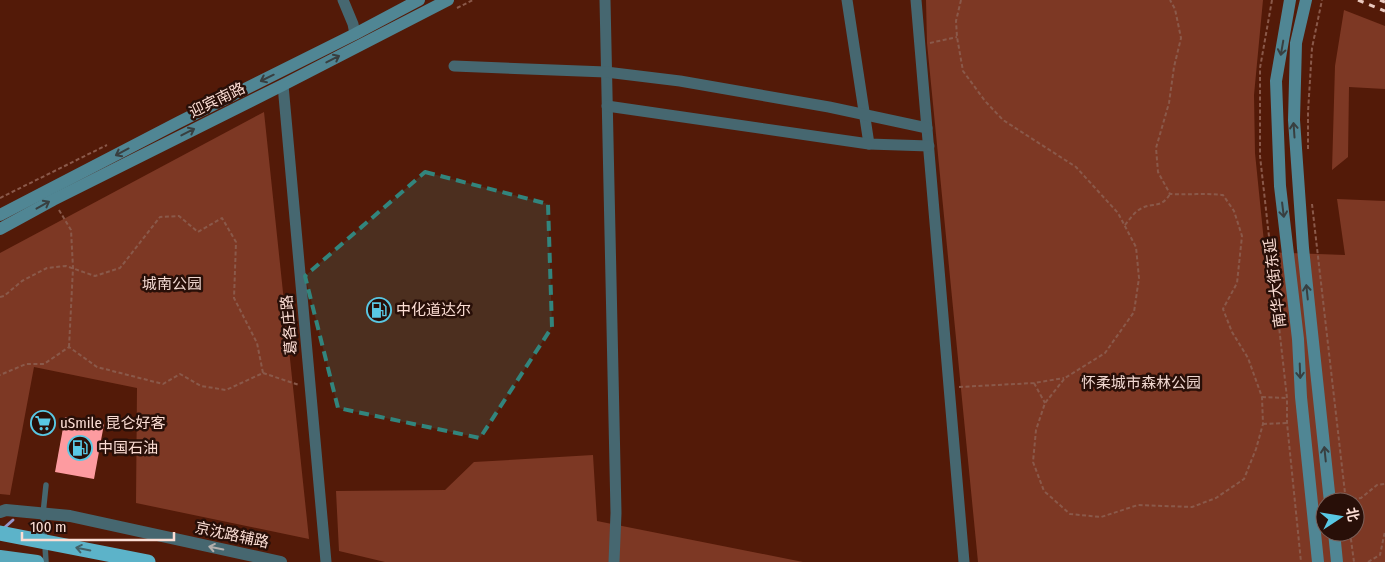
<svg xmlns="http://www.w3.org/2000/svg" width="1385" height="562" font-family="'Fira Sans Condensed','Noto Sans SC',sans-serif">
<rect width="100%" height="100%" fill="#531a08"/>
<g fill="#7d3824" fill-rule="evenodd">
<path d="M926,0H1263L1254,95L1255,153L1265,252L1345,255L1337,199L1385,201V562H978L927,43ZM1325,502H1355V532H1325Z"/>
<polygon points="1344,10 1385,26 1385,89 1349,87 1348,157 1332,170 1335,66"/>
<polygon points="264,112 309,539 136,503 137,388 34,367 10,495 0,494 0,253"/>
<polygon points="593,455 597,521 803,562 385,562 339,551 336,491 445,490 474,462"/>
</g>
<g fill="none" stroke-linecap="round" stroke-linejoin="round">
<polyline stroke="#9694c7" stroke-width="3" points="4,528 13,520"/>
</g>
<polygon fill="#fd9ba0" points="65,417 104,424 94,479 55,472"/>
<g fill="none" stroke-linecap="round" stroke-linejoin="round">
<g stroke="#8a594a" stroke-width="2" stroke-dasharray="4 2.5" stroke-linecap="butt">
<path d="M961,0L956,21L957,37L963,71L985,101L1003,120L1076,167L1118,213L1136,247L1139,278L1134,312L1105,353L1065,378L1045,403L1036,430L1033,462L1044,491L1070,514L1101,517L1138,505L1192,507L1216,498L1244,479L1256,449L1263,424L1262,397L1248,358L1232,332L1223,309L1237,283L1242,236L1234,211L1223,195C1205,193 1188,195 1170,194L1158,172L1156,148L1169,103L1174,67L1181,38L1175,9L1170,0"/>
<polyline points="1272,0 1260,68 1260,156 1287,398 1287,423 1301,562"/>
<polyline points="457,8 473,0"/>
<polyline points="930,43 957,37"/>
<polyline points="1308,149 1308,112 1312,48 1322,0"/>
<polyline points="0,198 107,145"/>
<polyline points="1312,204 1346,502"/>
<polyline points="59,210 71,230 73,268 69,347"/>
<path d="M1125,225C1129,220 1135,211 1142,208C1154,202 1161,209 1170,194"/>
<polyline points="0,297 4,296 22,281 47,268 66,266 95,276 120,268 160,217 179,216 198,232 222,218 236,242 234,298 257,343 263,373 226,390 201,386 180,374 163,384 97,367 69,347 44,364 26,364 0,375"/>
<polyline points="263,373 299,385"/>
<polyline points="1034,383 1045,403"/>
<polyline points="959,387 1034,383 1064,378"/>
<polyline points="1262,397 1287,398"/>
<polyline points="1263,424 1287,423"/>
<polyline points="1346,500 1361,498 1377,485 1385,484"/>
<polyline points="1350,532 1354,562"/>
<polyline points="1368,562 1380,555 1385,531"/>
</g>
<polyline stroke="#466770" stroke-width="5.5" points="46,562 43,514 46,485"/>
<g stroke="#466770" stroke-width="11">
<polyline points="343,0 353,24 355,34"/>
<polyline points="605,0 616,513 614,562"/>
<polyline points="847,0 869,144"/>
<polyline points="916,0 964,562"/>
<polyline points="454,66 606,72 680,81 829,107 927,128"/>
<polyline points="283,85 326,562"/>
<polyline points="607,106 869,144 929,146"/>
</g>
<polyline stroke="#466770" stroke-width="12" points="0,512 6,510 70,516 281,562"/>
<g stroke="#508694" stroke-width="12">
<polyline points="1290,0 1276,81 1280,186 1298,339 1301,397 1318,562"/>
<polyline points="1306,0 1296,43 1294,120 1303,248 1330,502"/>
<polyline points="0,215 179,122 355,34 419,0"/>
<polyline points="0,229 53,200 283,85 448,0"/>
<polyline points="1334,532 1337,562"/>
</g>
<polyline stroke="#59a8bc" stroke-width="14" points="0,557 37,562"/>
<g stroke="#eac9bf" stroke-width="3" stroke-dasharray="6 6" stroke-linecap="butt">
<polyline points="1358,0 1385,11"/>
<polyline points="1380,0 1385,2"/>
</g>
<polyline stroke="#5cb3c9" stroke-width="15" points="0,533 148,562"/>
</g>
<defs><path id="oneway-shaft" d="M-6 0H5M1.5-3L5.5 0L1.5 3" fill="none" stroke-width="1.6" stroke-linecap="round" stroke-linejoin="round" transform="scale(1.25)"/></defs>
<g stroke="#383f40">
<use href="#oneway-shaft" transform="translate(1282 48) rotate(100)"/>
<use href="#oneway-shaft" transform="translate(333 59) rotate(-27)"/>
<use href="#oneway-shaft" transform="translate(267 78) rotate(154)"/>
<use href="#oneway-shaft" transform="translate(1294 130) rotate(-94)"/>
<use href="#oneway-shaft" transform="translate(188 132) rotate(-27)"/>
<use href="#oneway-shaft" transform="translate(122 152) rotate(152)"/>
<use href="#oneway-shaft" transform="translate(43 205) rotate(-29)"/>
<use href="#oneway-shaft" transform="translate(1283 210) rotate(83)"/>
<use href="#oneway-shaft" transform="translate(1307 292) rotate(-96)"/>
<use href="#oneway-shaft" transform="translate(1300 371) rotate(88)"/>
<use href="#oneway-shaft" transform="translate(1325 454) rotate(-96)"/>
</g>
<use stroke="#b3aeac" href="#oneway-shaft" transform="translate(216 548) rotate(-168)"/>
<use stroke="#426168" href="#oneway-shaft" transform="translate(83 549) rotate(-169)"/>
<path fill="#32857d" fill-opacity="0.2" stroke="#32857d" stroke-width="4" stroke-dasharray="10 6" stroke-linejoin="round" d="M425,172L548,204L552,327L480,438L338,408L305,276Z"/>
<defs>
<symbol id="fuel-ring" viewBox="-11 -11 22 22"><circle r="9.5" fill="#280f08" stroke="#59c8e4" stroke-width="1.5"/><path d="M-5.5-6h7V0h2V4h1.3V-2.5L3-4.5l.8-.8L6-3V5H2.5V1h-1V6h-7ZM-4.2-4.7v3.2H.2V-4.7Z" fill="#59c8e4"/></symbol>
<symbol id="supermarket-ring" viewBox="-11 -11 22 22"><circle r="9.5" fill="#280f08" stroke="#59c8e4" stroke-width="1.5"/><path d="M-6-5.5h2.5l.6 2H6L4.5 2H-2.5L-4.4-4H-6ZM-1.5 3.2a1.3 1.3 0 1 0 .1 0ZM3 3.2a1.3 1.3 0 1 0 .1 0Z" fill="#59c8e4"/></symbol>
</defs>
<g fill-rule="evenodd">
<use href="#fuel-ring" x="365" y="296" width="28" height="28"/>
<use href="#supermarket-ring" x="29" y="409" width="28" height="28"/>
<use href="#fuel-ring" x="66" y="434" width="28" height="28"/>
</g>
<g text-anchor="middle" stroke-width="5" stroke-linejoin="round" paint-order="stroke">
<g font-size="15" fill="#fbddd4" stroke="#280f08">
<text transform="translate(217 100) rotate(-26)" y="5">迎宾南路</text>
<text transform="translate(1275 283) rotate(-97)" y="5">南华大街东延</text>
<text transform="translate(289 325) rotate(-95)" y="5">葛各庄路</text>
<text transform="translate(232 535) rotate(12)" y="5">京沈路辅路</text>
</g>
<g font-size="15" fill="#f0d7d0" stroke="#280f08">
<text x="172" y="289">城南公园</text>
<text x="1141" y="388">怀柔城市森林公园</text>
</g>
<g font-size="15" fill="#fbddd4" stroke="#280f08" text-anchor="start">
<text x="396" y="315">中化道达尔</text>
<text x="60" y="428">uSmile 昆仑好客</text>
<text x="98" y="453">中国石油</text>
</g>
</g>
<g transform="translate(1340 517) rotate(78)"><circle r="24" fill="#280f08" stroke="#7c615a"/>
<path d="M0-4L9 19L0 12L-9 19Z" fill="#59c8e4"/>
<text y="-8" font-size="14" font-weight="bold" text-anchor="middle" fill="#fbddd4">北</text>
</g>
<path d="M22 532v8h152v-8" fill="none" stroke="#fbddd4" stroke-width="2.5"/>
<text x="30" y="532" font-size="15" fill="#fbddd4" stroke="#280f08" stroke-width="4" paint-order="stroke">100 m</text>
</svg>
